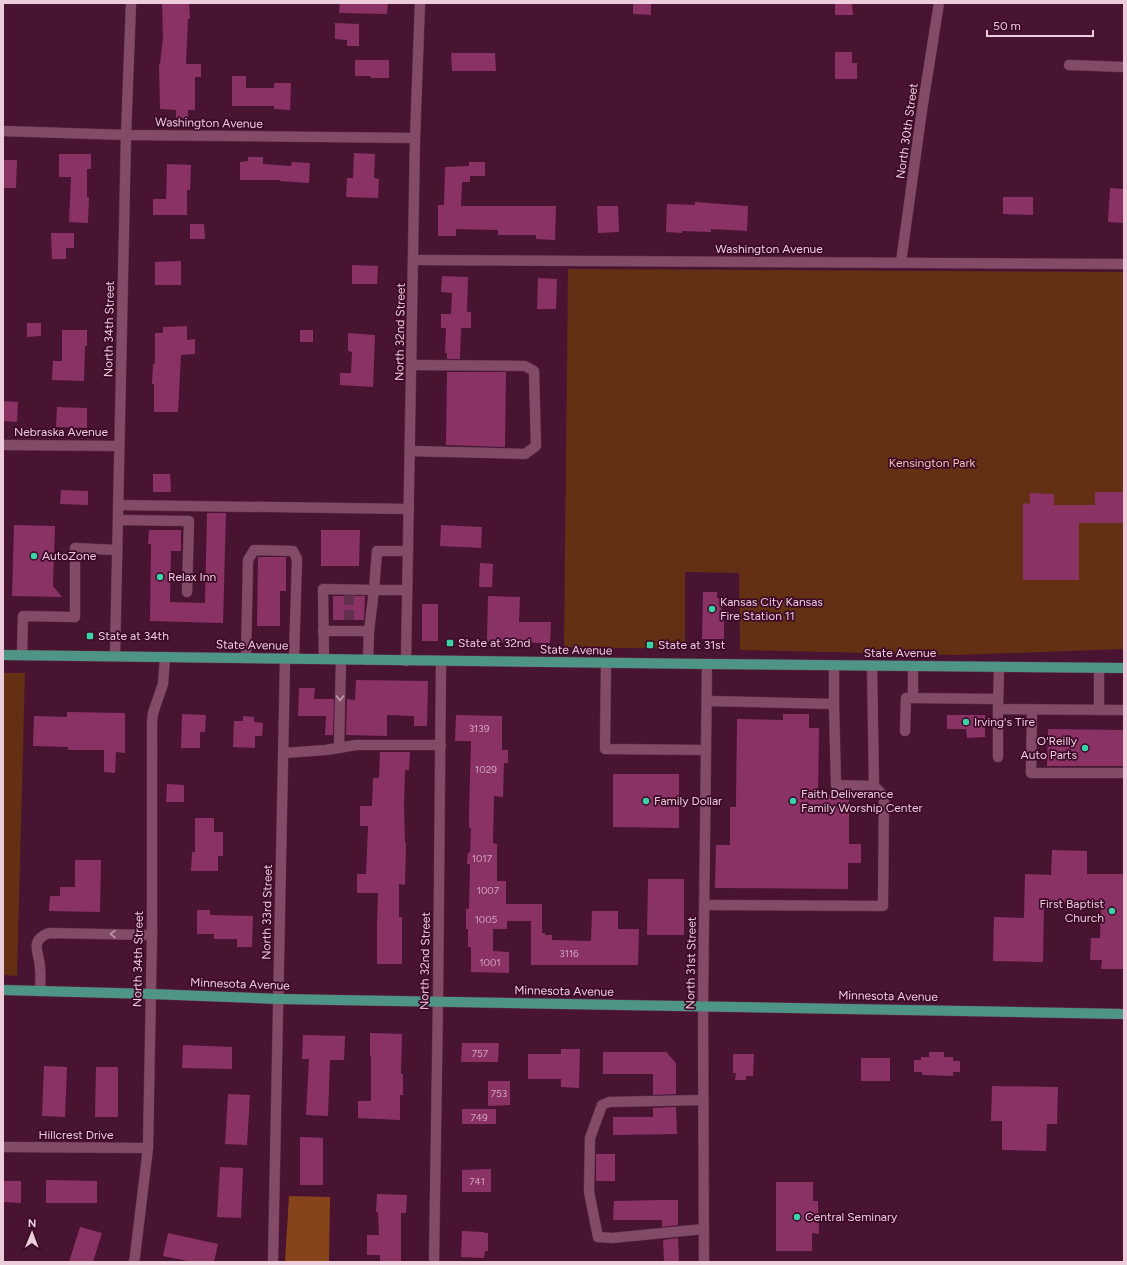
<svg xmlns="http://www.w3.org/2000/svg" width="1127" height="1265" font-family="Figtree,sans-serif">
<rect width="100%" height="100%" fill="#481432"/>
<g fill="#633013">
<polygon points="568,269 1124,272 1124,649 957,655 740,650 739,573 685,572 685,649 564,647"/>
<polygon points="3,673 25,673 17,976 3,975"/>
</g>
<polygon fill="#87431a" points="289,1196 330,1197 329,1262 285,1262"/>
<g fill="#8b3265">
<polygon points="162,3 189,3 190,19 188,19 186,64 201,64 201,77 195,77 195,110 188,110 188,118 176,118 176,110 160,109 159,64 160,64 163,37"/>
<polygon points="340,3 388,3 387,14 339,13"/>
<polygon points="633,3 651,3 651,15 633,14"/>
<polygon points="835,3 852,3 853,15 835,15"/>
<polygon points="335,23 359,24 359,46 347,46 347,40 335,39"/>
<polygon points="835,52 852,52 852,63 857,63 857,79 835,79"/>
<polygon points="451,53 495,53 496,71 452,71"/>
<polygon points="355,60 389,60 389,78 371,78 371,76 355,76"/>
<polygon points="232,76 246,76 246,88 274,88 274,83 291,83 290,110 274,109 274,106 232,106"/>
<polygon points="354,153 375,154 374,178 379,179 378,198 346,197 347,178 353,178"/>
<polygon points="59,154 91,154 91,169 87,169 87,197 89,197 88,223 69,222 71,177 59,177"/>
<polygon points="248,157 263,157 263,164 291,166 292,162 310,163 309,183 280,181 280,180 240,180 240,162 248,161"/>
<polygon points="3,160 17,160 16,188 3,188"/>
<polygon points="469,162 485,162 485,176 470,176 470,182 462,182 461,206 556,206 555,240 536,239 536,235 498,235 498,230 456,229 456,236 438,236 438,205 444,205 445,167 469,166"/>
<polygon points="167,164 191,165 190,190 187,190 187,215 153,215 153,199 166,199"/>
<polygon points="1110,188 1124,189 1124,223 1108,222"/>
<polygon points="1003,197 1033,197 1033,215 1003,214"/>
<polygon points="695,202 748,206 747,231 711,229 711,232 682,231 682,233 666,232 667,204 695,205"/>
<polygon points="597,206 618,206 619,232 598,233"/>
<polygon points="190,224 204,224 205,239 190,239"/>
<polygon points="51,233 74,233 74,248 66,248 66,259 52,259"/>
<polygon points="181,261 181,285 155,285 155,262"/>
<polygon points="352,265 378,266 377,284 352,284"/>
<polygon points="442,276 468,277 467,312 471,312 471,328 461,328 460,359 447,359 447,353 445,353 446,328 441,328 441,314 451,314 452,293 441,292"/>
<polygon points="538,278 557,279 556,309 537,309"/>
<polygon points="27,323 41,323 41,336 27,337"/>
<polygon points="187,326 187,340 195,339 195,354 181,355 178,412 154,412 154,384 152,384 153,364 155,364 155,333 163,333 163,327"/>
<polygon points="62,330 87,330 87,346 85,346 84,381 52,380 53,361 62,361"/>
<rect x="300" y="330" width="13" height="12"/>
<polygon points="348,333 375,335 373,387 340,385 340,373 351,373 352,352 348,351"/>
<polygon points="447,372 506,372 505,447 446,445"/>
<polygon points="3,401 18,402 17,422 3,421"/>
<polygon points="57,407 87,408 87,428 56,427"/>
<polygon points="153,474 170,474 171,492 153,492"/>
<polygon points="61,490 88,491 88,505 60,504"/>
<polygon points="1095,492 1124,492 1124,523 1079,523 1079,580 1023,580 1023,503 1030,504 1030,493 1054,494 1054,505 1095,505"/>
<polygon points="207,513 226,513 223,623 150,621 151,544 148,544 149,530 181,530 181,551 171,551 170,602 205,603"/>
<polygon points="14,525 55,526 53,586 62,597 12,596"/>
<polygon points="441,525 482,527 481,548 440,546"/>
<polygon points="321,530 360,530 359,566 321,566"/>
<polygon points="258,557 286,557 286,591 280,591 280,626 257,626"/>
<polygon points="480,563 493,564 492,587 479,587"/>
<polygon points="703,592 717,592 717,598 722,598 721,620 724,620 724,639 702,639"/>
<polygon points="333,596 365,596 364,620 333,620"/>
<polygon points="488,596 520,597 519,622 551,622 550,643 487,642"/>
<rect x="422" y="604" width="16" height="37"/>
<polygon points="356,680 428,681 427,726 414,726 414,716 387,715 387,736 346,735 347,699 355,700"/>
<polygon points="299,688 315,688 314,699 334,699 333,735 325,735 326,716 298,716"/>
<polygon points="67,712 125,713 125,753 116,752 115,773 104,772 104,750 68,750 68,747 33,746 34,716 67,717"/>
<polygon points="182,714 206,715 205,732 200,732 200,748 181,748"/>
<polygon points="783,714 809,714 809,728 819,728 818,795 849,796 849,844 861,844 861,863 848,863 848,889 715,888 716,845 730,845 730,807 736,807 737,719 783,720"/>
<polygon points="456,715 502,716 502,750 508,750 508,763 504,763 503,797 494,796 493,843 497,844 497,881 506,881 506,904 542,904 542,933 545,933 545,935 552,935 552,940 591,941 592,911 618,911 618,929 639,929 638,965 531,965 531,921 507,921 507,929 493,929 493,951 509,952 509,973 471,972 471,947 468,947 468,929 466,929 466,909 469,909 470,864 467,864 468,852 470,853 471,828 469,828 469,813 471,741 455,741"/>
<polygon points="947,715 985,715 985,737 967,738 966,729 947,729"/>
<polygon points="243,716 254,717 254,722 263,723 262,736 255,736 255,748 233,747 234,721 243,721"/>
<polygon points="1048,729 1123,730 1123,766 1047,766"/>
<polygon points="380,752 410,752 409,770 405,770 404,806 405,843 406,843 405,885 399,884 399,917 402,917 402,964 377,964 377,924 378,893 357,893 357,874 366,874 368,826 360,826 360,806 372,806 373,778 379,778"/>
<polygon points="613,774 679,774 679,828 613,827"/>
<polygon points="167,784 184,785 184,802 166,802"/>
<polygon points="195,818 214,818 214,832 223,832 223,856 218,856 218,871 191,871 192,852 195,852"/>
<polygon points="1052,850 1087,851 1087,874 1124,874 1124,969 1101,969 1102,960 1090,960 1091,938 1100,938 1101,904 1044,903 1043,962 993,961 994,917 1024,918 1025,874 1051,875"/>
<polygon points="75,860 101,860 100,912 49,911 50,896 60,896 60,887 75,887"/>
<polygon points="648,879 684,879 684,935 647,935"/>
<polygon points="197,910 210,910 210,915 253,916 252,947 237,947 237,939 214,939 214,934 197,934"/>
<polygon points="370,1033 402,1034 401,1074 403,1074 403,1095 400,1095 400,1120 358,1118 358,1101 371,1101 371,1056 370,1056"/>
<polygon points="303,1035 345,1036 344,1060 330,1060 328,1116 306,1115 309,1059 302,1059"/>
<polygon points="462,1043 499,1043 498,1062 461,1062"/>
<polygon points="183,1045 232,1047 232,1069 182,1068"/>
<polygon points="561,1049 580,1049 579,1088 561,1087 561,1079 528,1079 528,1054 561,1054"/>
<polygon points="603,1052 666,1052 676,1063 676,1094 653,1095 653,1074 603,1074"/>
<polygon points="929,1052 944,1052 944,1057 953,1057 953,1061 960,1061 960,1072 953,1072 953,1076 922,1075 922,1072 914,1072 914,1060 921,1060 921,1057 929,1057"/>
<polygon points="733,1054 754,1054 753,1076 746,1076 746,1080 735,1080 736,1073 733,1073"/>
<rect x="861" y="1058" width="29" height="23"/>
<polygon points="44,1066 67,1067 65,1117 42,1116"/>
<polygon points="96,1067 118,1067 118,1117 95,1117"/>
<polygon points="488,1081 510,1081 510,1105 488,1106"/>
<polygon points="992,1086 1058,1087 1057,1124 1047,1124 1046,1151 1002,1150 1002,1121 991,1121"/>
<polygon points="228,1094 250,1095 247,1145 225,1144"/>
<polygon points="676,1107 677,1134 613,1135 613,1117 653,1117 653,1108"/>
<rect x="462" y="1109" width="34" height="15"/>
<polygon points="300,1137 323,1138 323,1185 300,1185"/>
<rect x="596" y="1154" width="19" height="27"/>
<polygon points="220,1167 243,1168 241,1218 217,1217"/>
<polygon points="491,1169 491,1192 462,1192 462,1170"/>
<polygon points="46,1180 97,1181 97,1203 46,1203"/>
<polygon points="3,1181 21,1181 21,1203 3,1202"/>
<polygon points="776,1182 813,1182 813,1201 818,1201 819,1234 812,1233 812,1251 776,1251"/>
<polygon points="377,1194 407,1195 406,1213 401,1213 401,1262 380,1262 380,1255 367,1255 367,1235 379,1235 378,1212 376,1212"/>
<polygon points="662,1200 678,1200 678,1225 662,1227 662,1220 613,1220 614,1201"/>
<polygon points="80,1227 102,1233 93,1262 69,1262"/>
<polygon points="462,1231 484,1232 484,1233 488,1233 488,1251 485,1251 484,1258 461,1257"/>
<polygon points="168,1233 218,1244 214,1262 192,1262 163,1256"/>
<polygon points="678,1238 679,1262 664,1262 663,1240"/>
</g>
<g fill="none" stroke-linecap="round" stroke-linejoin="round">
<polyline stroke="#61304c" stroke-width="10" stroke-dasharray="10 5" stroke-linecap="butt" points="349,620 349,594"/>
<defs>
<g id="minor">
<polyline points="1069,65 1124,67"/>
<polyline points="3,131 126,135 415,138"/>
<polyline points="414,260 1124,264"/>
<polyline points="901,262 922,110 939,3"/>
<polyline points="3,445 119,446"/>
<polyline points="410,451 525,454 536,446 534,371 525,366 412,365"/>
<polyline points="118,505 409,509"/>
<polyline points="118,520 189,521 187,592"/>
<polyline points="323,631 369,631 374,590 407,590"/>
<polyline points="22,655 23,616 75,617 75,548 117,550"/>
<polyline points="115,656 126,135 131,3"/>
<polyline points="246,658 248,560 254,550 293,551 297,559 294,659"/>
<polyline points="324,659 323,589 374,590 377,551 408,551"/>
<polyline points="368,660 369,631"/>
<polyline points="406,661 415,138 420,3"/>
<polyline points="606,663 605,749 706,750"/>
<polyline points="913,666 913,698 998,699"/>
<polyline points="999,667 998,709 1124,710"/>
<polyline points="1099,668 1099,710"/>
<polyline points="707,701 834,704 834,666"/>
<polyline points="834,704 836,785 874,786"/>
<polyline points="1032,709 1031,773 1124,773"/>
<polyline points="905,731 906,698 913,698"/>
<polyline points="339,748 341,659"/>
<polyline points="284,753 326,750 356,745 441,745"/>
<polyline points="998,757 998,709"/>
<polyline points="704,905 883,906 884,796 874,786 872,666"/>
<path d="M40,991C40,984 41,976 40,968C40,953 28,941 49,933L152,935"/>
<polyline points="703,1100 609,1102 602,1105 590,1138 589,1192 598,1237 612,1238 704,1229"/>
<polyline points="3,1147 148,1148"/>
<polyline points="134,1262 135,1256 148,1148 152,935 152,723 153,713 163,684 165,657"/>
<polyline points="273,1262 285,659"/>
<polyline points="434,1262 438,1001 441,661"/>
<polyline points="704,1262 703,1006 707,664"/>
</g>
<g id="major">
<polyline points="3,655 707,664 1124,668"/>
<polyline points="3,990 150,994 279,999 1124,1014"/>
</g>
</defs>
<use href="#minor" stroke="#5d354c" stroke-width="11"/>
<use href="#major" stroke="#5d354c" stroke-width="11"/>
<use href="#minor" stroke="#834b68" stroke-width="10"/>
<use href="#major" stroke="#4f9587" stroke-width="10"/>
</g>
<defs><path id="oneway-chevron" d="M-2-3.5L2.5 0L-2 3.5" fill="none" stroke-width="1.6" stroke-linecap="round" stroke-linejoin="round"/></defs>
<g stroke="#c398ae">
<use href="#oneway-chevron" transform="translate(340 698) rotate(91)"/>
<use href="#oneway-chevron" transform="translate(113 934) rotate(-179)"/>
</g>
<g fill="#38d4a6" stroke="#3c0928" stroke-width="1.5">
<circle cx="34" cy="556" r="4"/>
<circle cx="160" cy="577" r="4"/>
<circle cx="712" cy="609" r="4"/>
<rect x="86" y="632" width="8" height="8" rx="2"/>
<rect x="446" y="639" width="8" height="8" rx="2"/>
<rect x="646" y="641" width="8" height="8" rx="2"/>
<circle cx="966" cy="722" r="4"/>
<circle cx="1085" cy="748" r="4"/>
<circle cx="646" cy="801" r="4"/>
<circle cx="793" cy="801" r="4"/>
<circle cx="1112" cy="911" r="4"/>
<circle cx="797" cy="1217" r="4"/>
</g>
<g text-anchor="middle" stroke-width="3.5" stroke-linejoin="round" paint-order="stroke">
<g font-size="10" fill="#d4a6be">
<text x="479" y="732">3139</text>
<text x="486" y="773">1029</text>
<text x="482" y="862">1017</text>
<text x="488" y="894">1007</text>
<text x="486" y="923">1005</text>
<text x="569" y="957">3116</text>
<text x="490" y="966">1001</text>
<text x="480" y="1057">757</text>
<text x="499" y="1097">753</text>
<text x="479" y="1121">749</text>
<text x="477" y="1185">741</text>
</g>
<g font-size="12" fill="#edccdc" stroke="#3c0928">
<text transform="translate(209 123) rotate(1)" y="4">Washington Avenue</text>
<text transform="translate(907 131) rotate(-82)" y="4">North 30th Street</text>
<text x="769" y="253">Washington Avenue</text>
<text transform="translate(109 329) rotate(-89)" y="4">North 34th Street</text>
<text transform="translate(400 332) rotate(-89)" y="4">North 32nd Street</text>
<text x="61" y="436">Nebraska Avenue</text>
<text transform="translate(252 645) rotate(1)" y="4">State Avenue</text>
<text transform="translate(576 650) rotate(1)" y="4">State Avenue</text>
<text x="900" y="657">State Avenue</text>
<text transform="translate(267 912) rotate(-89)" y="4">North 33rd Street</text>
<text transform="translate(138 959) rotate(-89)" y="4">North 34th Street</text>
<text transform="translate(425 961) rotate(-89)" y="4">North 32nd Street</text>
<text transform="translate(691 963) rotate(-89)" y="4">North 31st Street</text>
<text transform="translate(240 984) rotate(2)" y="4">Minnesota Avenue</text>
<text transform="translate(564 991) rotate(1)" y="4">Minnesota Avenue</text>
<text transform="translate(888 996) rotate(1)" y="4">Minnesota Avenue</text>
<text x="76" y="1139">Hillcrest Drive</text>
</g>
<g font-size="12" fill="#f6c5ad" stroke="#3c0928">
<text x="932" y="467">Kensington Park</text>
</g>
<g font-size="12" fill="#edccdc" stroke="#3c0928" text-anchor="start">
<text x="42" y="560">AutoZone</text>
<text x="168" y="581">Relax Inn</text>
<text x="720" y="606">Kansas City Kansas<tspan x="720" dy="14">Fire Station 11</tspan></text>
<text x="98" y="640">State at 34th</text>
<text x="458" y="647">State at 32nd</text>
<text x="658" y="649">State at 31st</text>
<text x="974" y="726">Irving's Tire</text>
<text x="1077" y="745" text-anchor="end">O'Reilly<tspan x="1077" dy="14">Auto Parts</tspan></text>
<text x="801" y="798">Faith Deliverance<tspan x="801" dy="14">Family Worship Center</tspan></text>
<text x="654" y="805">Family Dollar</text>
<text x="1104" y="908" text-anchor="end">First Baptist<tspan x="1104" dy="14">Church</tspan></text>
<text x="805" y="1221">Central Seminary</text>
</g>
</g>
<rect width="1127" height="1265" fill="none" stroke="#edccdc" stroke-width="8"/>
<g transform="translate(32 1233) rotate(1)" stroke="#3c0928" stroke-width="3" paint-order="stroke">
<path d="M0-3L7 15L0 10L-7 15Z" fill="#edccdc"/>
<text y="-6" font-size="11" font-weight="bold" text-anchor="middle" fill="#edccdc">N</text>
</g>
<path d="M987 30v6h106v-6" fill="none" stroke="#edccdc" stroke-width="2"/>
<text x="993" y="30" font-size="12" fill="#edccdc" stroke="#3c0928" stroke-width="3" paint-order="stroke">50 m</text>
</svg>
